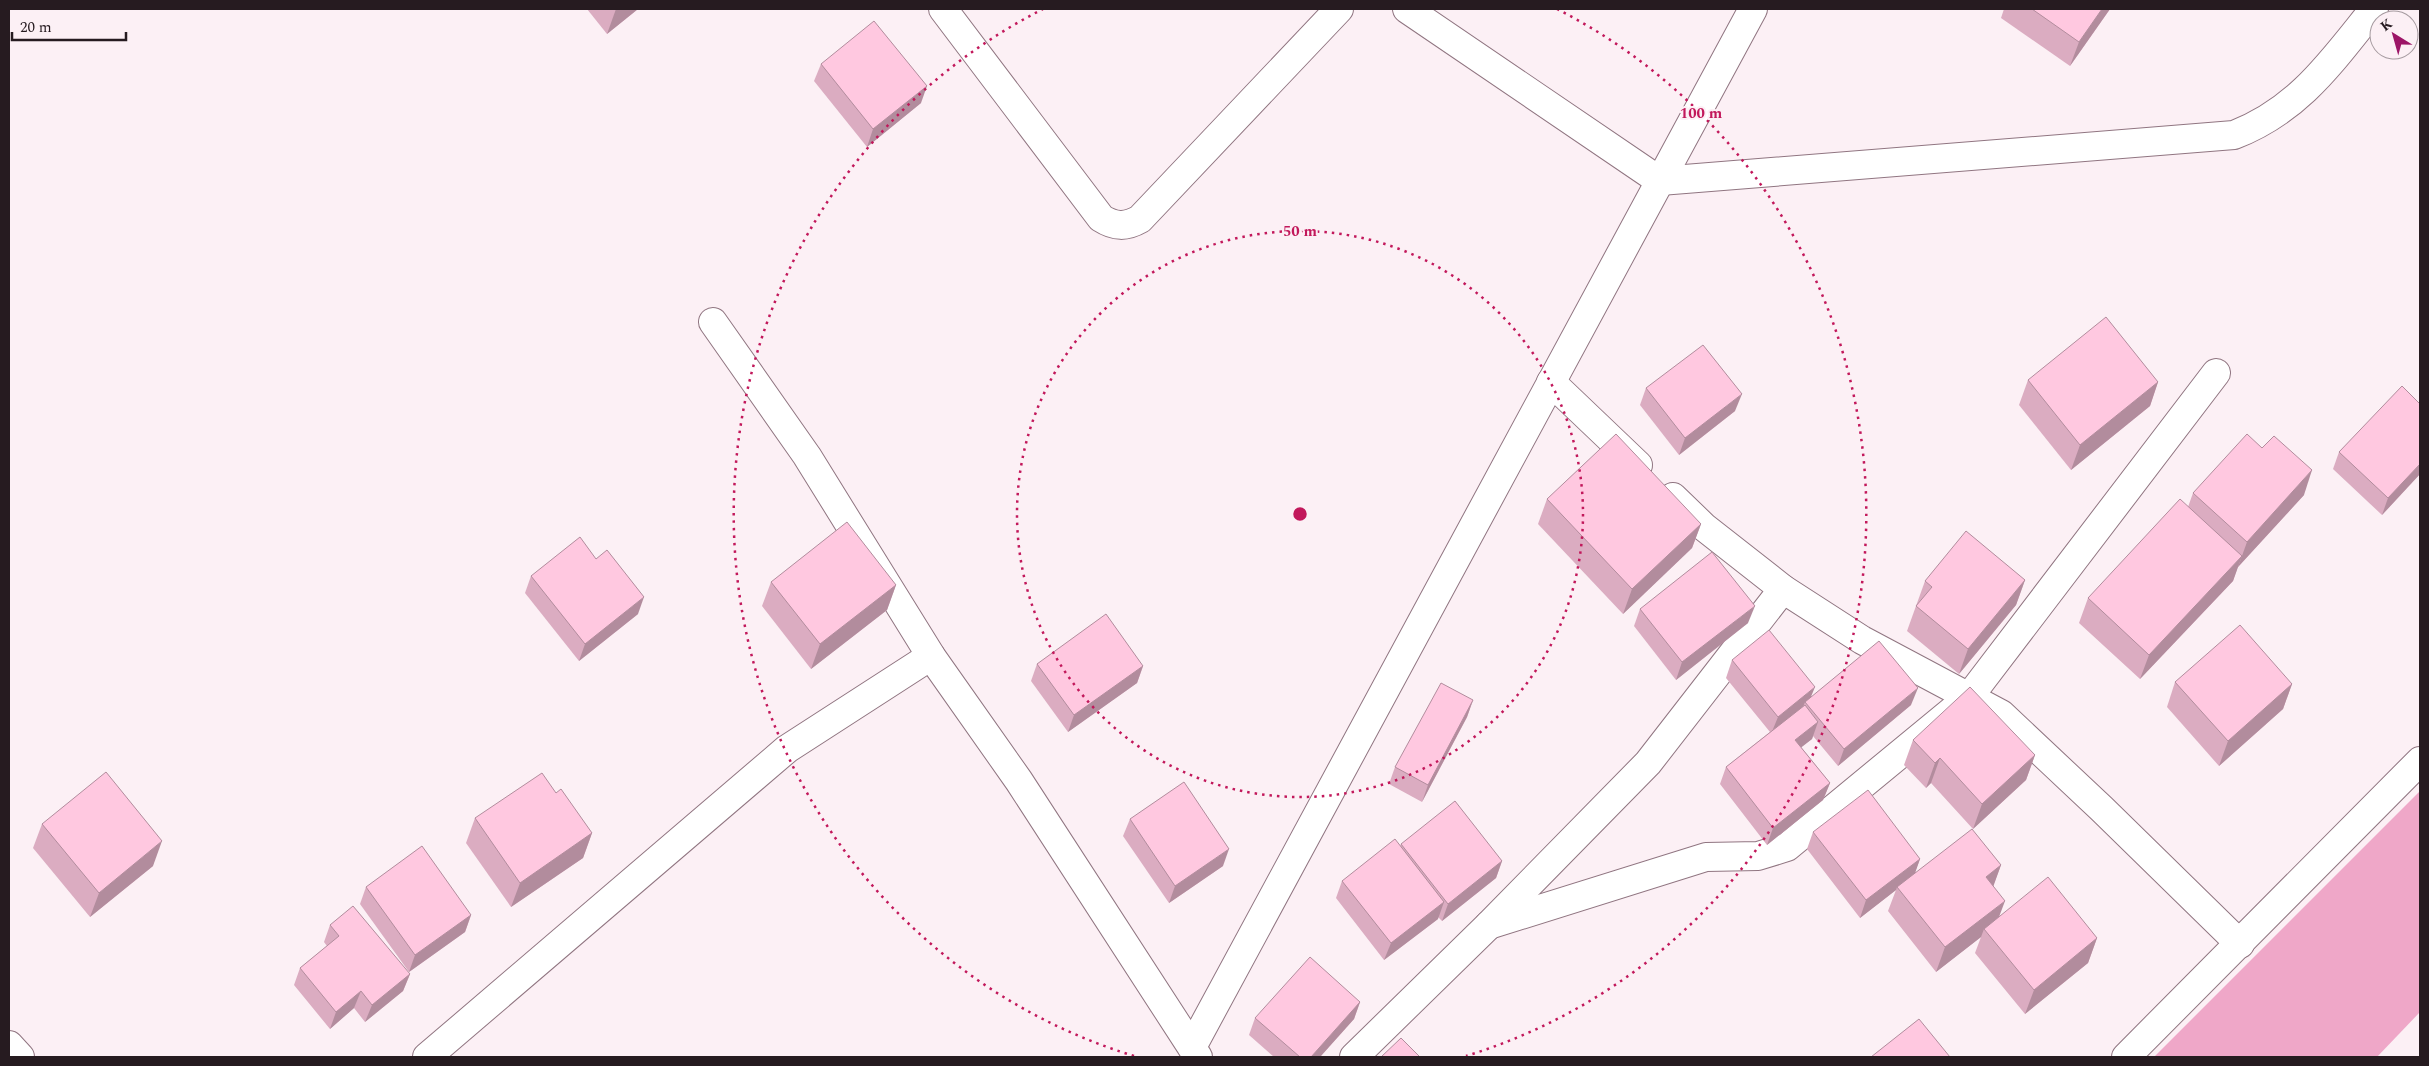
<svg xmlns="http://www.w3.org/2000/svg" width="2429" height="1066" font-family="Spectral,serif">
<rect width="100%" height="100%" fill="#fcf0f5"/>
<polygon fill="#efa7c8" points="2420,791 2420,1012 2377,1057 2154,1057"/>
<g fill="none" stroke-linecap="round" stroke-linejoin="round">
<defs>
<g id="minor">
<path d="M943,9L1101,218C1115,227 1126,227 1140,219L1339,9"/>
<path d="M1407,9L1660,181L2234,135C2299,110 2332,61 2374,9"/>
<polyline points="713,322 807,456 931,656 1019,781 1198,1057"/>
<polyline points="1551,382 1638,465"/>
<polyline points="1673,497 1704,527 1783,589 1862,640 2001,714 2102,809 2240,944"/>
<polyline points="1489,925 1706,857 1758,856 1787,847 1969,697 2216,373"/>
<polyline points="9,1045 20,1057"/>
<polyline points="1192,1047 1753,9"/>
<polyline points="427,1057 787,749 931,656"/>
<polyline points="1354,1057 1489,925 1648,763 1783,589"/>
<polyline points="2126,1057 2420,761"/>
</g>
</defs>
<use href="#minor" stroke="#907581" stroke-width="30"/>
<use href="#minor" stroke="#fff" stroke-width="28"/>
</g>
<g fill="#dbacc1">
<polygon points="587,9 638,9 607,34"/>
<polygon points="2004,9 2110,9 2070,66 2001,18"/>
<polygon points="821,64 921,103 867,147 814,81"/>
<polygon points="2028,380 2158,382 2150,406 2071,470 2019,405"/>
<polygon points="1646,388 1735,411 1679,455 1640,405"/>
<polygon points="2420,404 2420,474 2382,515 2333,469 2339,452"/>
<polygon points="2262,448 2304,495 2238,567 2238,566 2233,581 2140,679 2079,623 2088,598 2188,507 2193,493"/>
<polygon points="1547,499 1701,524 1692,548 1623,614 1538,524"/>
<polygon points="531,576 638,614 579,661 525,593"/>
<polygon points="2025,580 2016,605 1959,674 1907,631 1925,581"/>
<polygon points="771,582 896,585 887,610 811,669 762,606"/>
<polygon points="1640,609 1748,623 1676,680 1634,626"/>
<polygon points="1732,660 1811,696 1911,705 1838,766 1813,736 1812,739 1801,747 1830,783 1823,800 1767,845 1720,784 1726,767 1770,732 1726,678"/>
<polygon points="1037,664 1143,666 1137,683 1068,732 1031,681"/>
<polygon points="2175,682 2292,684 2283,709 2219,766 2167,707"/>
<polygon points="1473,700 1467,717 1422,802 1389,784 1395,767"/>
<polygon points="1913,740 2035,755 2026,780 1973,829 1931,783 1926,788 1904,765"/>
<polygon points="556,793 592,833 583,858 511,907 466,843 475,818"/>
<polygon points="1130,819 1223,866 1169,903 1123,836"/>
<polygon points="42,824 153,866 90,917 33,848"/>
<polygon points="1813,832 1920,859 1915,872 2001,865 1993,886 1999,917 2097,938 2088,963 2025,1014 1975,953 1981,937 1936,972 1888,911 1896,890 1860,918 1807,849"/>
<polygon points="1401,844 1502,861 1496,878 1442,921 1438,917 1438,919 1384,960 1336,898 1342,881 1400,846"/>
<polygon points="366,887 471,915 465,932 409,972 360,904"/>
<polygon points="330,925 410,974 403,991 365,1022 354,1008 330,1029 294,985 300,968 327,946 324,942"/>
<polygon points="1360,1002 1354,1019 1320,1057 1274,1057 1249,1035 1255,1018"/>
</g>
<g fill="#b28c9d">
<polygon points="616,9 638,9 607,34"/>
<polygon points="2102,9 2110,9 2070,66 2079,42"/>
<polygon points="927,86 921,103 867,147 873,129"/>
<polygon points="2158,382 2150,406 2071,470 2080,445"/>
<polygon points="1742,394 1735,411 1679,455 1685,438"/>
<polygon points="2420,464 2420,474 2382,515 2388,498"/>
<polygon points="2312,470 2304,495 2238,567 2247,542"/>
<polygon points="1701,524 1692,548 1623,614 1632,589"/>
<polygon points="2242,556 2233,581 2140,679 2149,655"/>
<polygon points="2025,580 2016,605 1959,674 1968,649"/>
<polygon points="896,585 887,610 811,669 820,644"/>
<polygon points="644,597 638,614 579,661 585,644"/>
<polygon points="1755,606 1748,623 1676,680 1682,662"/>
<polygon points="1143,666 1137,683 1068,732 1074,715"/>
<polygon points="2292,684 2283,709 2219,766 2228,741"/>
<polygon points="1815,687 1808,704 1805,702 1802,710 1771,734 1778,717"/>
<polygon points="1918,688 1911,705 1838,766 1844,749"/>
<polygon points="1473,700 1467,717 1422,802 1428,785"/>
<polygon points="1818,722 1812,739 1789,757 1795,740"/>
<polygon points="2035,755 2026,780 1973,829 1982,804"/>
<polygon points="1940,758 1931,783 1926,788 1935,763"/>
<polygon points="1830,783 1823,800 1767,845 1773,828"/>
<polygon points="592,833 583,858 511,907 520,883"/>
<polygon points="162,841 153,866 90,917 99,893"/>
<polygon points="1229,849 1223,866 1169,903 1175,886"/>
<polygon points="1920,859 1914,876 1897,887 1896,890 1860,918 1866,900"/>
<polygon points="1502,861 1496,878 1442,921 1448,904"/>
<polygon points="2001,865 1992,890 1986,877"/>
<polygon points="2005,901 1996,925 1984,929 1981,937 1936,972 1945,947"/>
<polygon points="1444,902 1438,919 1384,960 1391,943"/>
<polygon points="471,915 465,932 409,972 415,955"/>
<polygon points="2097,938 2088,963 2025,1014 2034,990"/>
<polygon points="410,974 403,991 365,1022 372,1005"/>
<polygon points="361,991 354,1008 330,1029 336,1012"/>
<polygon points="1360,1002 1354,1019 1320,1057 1311,1057"/>
</g>
<g fill="#ffc8e0" stroke="#b28c9d">
<polygon points="2032,9 2102,9 2079,42"/>
<polygon points="874,21 927,86 873,129 821,64"/>
<polygon points="2106,317 2158,382 2080,445 2028,380"/>
<polygon points="1703,345 1742,394 1685,438 1646,388"/>
<polygon points="2402,386 2420,404 2420,464 2388,498 2339,452"/>
<polygon points="1616,434 1701,524 1632,589 1547,499"/>
<polygon points="2247,434 2262,448 2274,436 2312,470 2247,542 2193,493"/>
<polygon points="2180,499 2242,556 2149,655 2088,598"/>
<polygon points="847,522 896,585 820,644 771,582"/>
<polygon points="1966,531 2025,580 1968,649 1916,606 1932,587 1925,581"/>
<polygon points="580,537 596,559 607,550 644,597 585,644 531,576"/>
<polygon points="1712,552 1755,606 1682,662 1640,609"/>
<polygon points="1106,614 1143,666 1074,715 1037,664"/>
<polygon points="2240,625 2292,684 2228,741 2175,682"/>
<polygon points="1769,630 1815,687 1778,717 1732,660"/>
<polygon points="1879,641 1918,688 1844,749 1805,702"/>
<polygon points="1441,683 1473,700 1428,785 1395,767"/>
<polygon points="1970,687 2035,755 1982,804 1940,758 1935,763 1913,740"/>
<polygon points="1805,705 1818,722 1795,740 1830,783 1773,828 1726,767"/>
<polygon points="106,772 162,841 99,893 42,824"/>
<polygon points="542,773 556,793 561,789 592,833 520,883 475,818"/>
<polygon points="1184,782 1229,849 1175,886 1130,819"/>
<polygon points="1868,790 1920,859 1866,900 1813,832"/>
<polygon points="1455,801 1502,861 1448,904 1401,844"/>
<polygon points="1972,829 2001,865 1986,877 2005,901 1945,947 1897,887"/>
<polygon points="1395,839 1444,902 1391,943 1342,881"/>
<polygon points="422,846 471,915 415,955 366,887"/>
<polygon points="2048,877 2097,938 2034,990 1984,929"/>
<polygon points="353,906 410,974 372,1005 361,991 336,1012 300,968 339,936 330,925"/>
<polygon points="1310,957 1360,1002 1311,1057 1300,1057 1255,1018"/>
<polygon points="1919,1019 1950,1057 1871,1057"/>
<polygon points="1401,1038 1420,1057 1381,1057"/>
</g>
<g fill="none" stroke="#c2185b" stroke-width="2.5" stroke-dasharray="2.5 5">
<circle cx="1300" cy="514" r="283"/>
<path d="M1134 1056A567 567 0 0 1 1043 9M1557 9A567 567 0 0 1 1466 1056"/>
</g>
<circle cx="1300" cy="514" r="8" fill="#c2185b" stroke="#fcf0f5" stroke-width="2.5"/>
<g font-size="15" text-anchor="middle" font-weight="bold" fill="#c2185b" stroke="#fcf0f5" stroke-width="4" stroke-linejoin="round" paint-order="stroke">
<text x="1701" y="118">100 m</text>
<text x="1300" y="236">50 m</text>
</g>
<rect width="2429" height="1066" fill="none" stroke="#261b20" stroke-width="20"/>
<g transform="translate(2394 35) rotate(323)"><circle r="24" fill="#fcf0f5" stroke="#a69ba0"/>
<path d="M0-4L9 19L0 12L-9 19Z" fill="#9c1567"/>
<text y="-8" font-size="14" font-weight="bold" text-anchor="middle" fill="#261b20">K</text>
</g>
<path d="M12 32v8h114v-8" fill="none" stroke="#261b20" stroke-width="2.5"/>
<text x="20" y="32" font-size="15" fill="#261b20" stroke="#fcf0f5" stroke-width="4" paint-order="stroke">20 m</text>
</svg>
